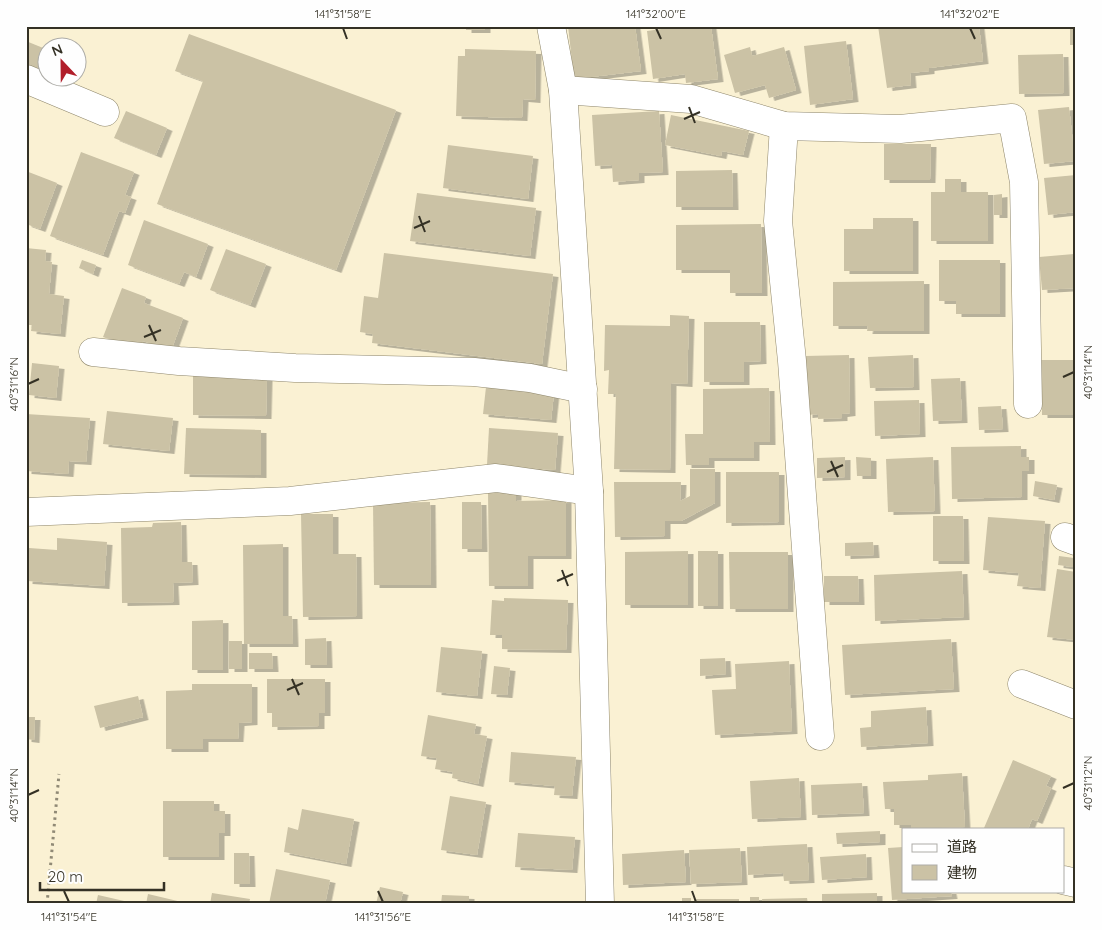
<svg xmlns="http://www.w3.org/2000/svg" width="1102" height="930" font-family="Quicksand,'Noto Sans JP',sans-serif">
<defs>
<filter id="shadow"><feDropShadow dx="5.5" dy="3" stdDeviation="0" flood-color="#0004"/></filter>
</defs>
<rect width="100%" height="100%" fill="#faf1d3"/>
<g fill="#cbc2a5" filter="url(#shadow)">
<rect x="466" y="26" width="19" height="4"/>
<polygon points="568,26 635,26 641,71 574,79"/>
<polygon points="683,26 711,26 718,79 686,83 685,74 653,79 647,31"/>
<polygon points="878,26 979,26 983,61 929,68 929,71 910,73 911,85 887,88"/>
<rect x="1070" y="26" width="6" height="19"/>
<polygon points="189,34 396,110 336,270 157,204 203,81 175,71"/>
<polygon points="26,41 48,50 39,71 26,65"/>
<polygon points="846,41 853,99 810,105 804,46"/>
<polygon points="750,47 752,56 784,47 796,90 769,98 765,85 735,93 724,55"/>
<polygon points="465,49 536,51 535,100 523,99 522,118 456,116 458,56 465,56"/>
<polygon points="1063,54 1064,93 1019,94 1018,55"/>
<polygon points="1069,107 1075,161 1044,164 1038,110"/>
<polygon points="126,111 167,128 156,155 114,138"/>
<polygon points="659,111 663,172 639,173 639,180 613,182 612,165 595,166 592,115"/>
<polygon points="671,115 749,131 743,155 722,151 721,156 665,145"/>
<polygon points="884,144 931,144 930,180 884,180"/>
<polygon points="448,145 533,156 528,199 443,188"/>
<polygon points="81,152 134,172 125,195 131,197 125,213 119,211 103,255 50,236"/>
<polygon points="732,170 733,207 676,207 676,171"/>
<polygon points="26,171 57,183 40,229 26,224"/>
<polygon points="1076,175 1076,212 1048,215 1044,178"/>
<polygon points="945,179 961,179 961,192 988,192 988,241 931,241 931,192 945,192"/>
<polygon points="417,193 536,208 530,256 410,241"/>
<polygon points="1002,194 1002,215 994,215 994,195"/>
<polygon points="873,218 913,218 913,271 844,271 844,229 873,229"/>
<polygon points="144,220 208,244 196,277 184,272 179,284 128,265"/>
<polygon points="761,224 762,293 730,293 730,270 676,270 676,225"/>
<polygon points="26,248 46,250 45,261 52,262 49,294 64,296 60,334 31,331 32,325 26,325"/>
<polygon points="226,249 266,264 250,305 210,290"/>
<polygon points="384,253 553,274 542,364 372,343 373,334 360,332 364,296 378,298"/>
<polygon points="1074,254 1076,288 1042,290 1039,257"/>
<polygon points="82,260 96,265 93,274 79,268"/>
<polygon points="939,260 1000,260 1000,314 956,314 956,301 939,301"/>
<polygon points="924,281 924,331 867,331 868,326 833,326 833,282"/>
<polygon points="122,288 146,297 144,303 183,318 171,351 143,341 140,350 103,337"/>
<polygon points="670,315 689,316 687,384 671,383 670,470 614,469 616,394 608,394 609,370 604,371 605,325 670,326"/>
<polygon points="704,322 760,322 761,361 744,362 744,382 704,382"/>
<polygon points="849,355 850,413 842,414 842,418 818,419 818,414 807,415 805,356"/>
<polygon points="913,355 914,387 870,388 868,357"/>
<polygon points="1041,360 1076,360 1076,415 1042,415"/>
<polygon points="32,363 59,366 56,398 29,395"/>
<polygon points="193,376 267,378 266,416 193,415"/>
<polygon points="960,378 962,420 933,421 931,379"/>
<polygon points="486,387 554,393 551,420 483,414"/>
<polygon points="769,388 770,442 754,442 754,458 709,458 709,465 686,465 685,434 703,434 703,389"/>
<polygon points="919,400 920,434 875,436 874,401"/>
<polygon points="1001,406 1003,429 979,430 978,407"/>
<polygon points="107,411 173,418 169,451 103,444"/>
<polygon points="26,414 90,418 86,462 69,461 68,474 26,471"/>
<polygon points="186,428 261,430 261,475 184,474"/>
<polygon points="489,428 558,433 555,470 487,465"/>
<polygon points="1021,446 1021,457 1029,457 1029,471 1022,471 1022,497 952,499 951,447"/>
<polygon points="845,457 845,477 817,478 817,458"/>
<polygon points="856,457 871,458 871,476 857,476"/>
<polygon points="933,457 935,511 888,512 886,459"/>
<polygon points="690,469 715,469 715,503 681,521 665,521 665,536 615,537 614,482 681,482 680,501 690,496"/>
<polygon points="726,472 779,472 779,522 726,523"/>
<polygon points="1035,481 1057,485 1054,500 1033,496"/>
<polygon points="488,490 516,490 516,501 566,500 566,556 528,556 528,586 489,586"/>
<polygon points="430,502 431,585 374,585 373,503"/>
<polygon points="462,502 481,502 482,549 462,549"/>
<polygon points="301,514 333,514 333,554 356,554 357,616 303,617"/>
<polygon points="933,516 963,516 964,561 933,561"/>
<polygon points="988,517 1045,521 1040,588 1017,586 1019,573 983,570"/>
<polygon points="181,522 182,562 192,562 193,582 173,583 174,602 122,603 121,528 152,527 153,523"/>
<polygon points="57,538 107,542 104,586 27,581 29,548 57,550"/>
<polygon points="873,542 874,555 845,556 845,543"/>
<polygon points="283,544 283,616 292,616 293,644 244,644 243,545"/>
<polygon points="688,551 688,605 625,605 625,552"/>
<rect x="698" y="551" width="20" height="55"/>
<polygon points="729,552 788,552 788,609 730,609"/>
<polygon points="1059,556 1074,558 1073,567 1058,565"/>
<polygon points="1057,569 1076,572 1076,640 1047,637"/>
<polygon points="962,571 964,617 875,621 874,575"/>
<polygon points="824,576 858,576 859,602 824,602"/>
<polygon points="504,598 568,600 566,650 502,649 502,635 490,635 492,600 504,601"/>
<polygon points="223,620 223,670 192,670 192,621"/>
<polygon points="326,638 327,665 305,665 305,639"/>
<polygon points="951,639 954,689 845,695 842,645"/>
<rect x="229" y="641" width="13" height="28"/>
<polygon points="441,647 482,651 477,696 436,692"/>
<polygon points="249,653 272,653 273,669 249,669"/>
<polygon points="725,658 726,674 700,676 700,659"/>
<polygon points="789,661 792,731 715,735 712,690 736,689 735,664"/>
<polygon points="494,666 510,668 507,695 491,694"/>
<polygon points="267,679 325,679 325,713 319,713 319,726 272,727 272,713 267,713"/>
<polygon points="192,684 252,684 252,722 239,723 238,739 203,739 203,749 166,749 166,691 192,690"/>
<polygon points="138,696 143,717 100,728 94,706"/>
<polygon points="926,707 928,743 861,747 860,728 871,727 871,711"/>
<polygon points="428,715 476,724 474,734 487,736 478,784 452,778 453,772 435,769 437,758 421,756"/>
<polygon points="26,717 35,717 34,740 26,739"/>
<polygon points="511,752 576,757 572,796 554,795 555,786 509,782"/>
<polygon points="1013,760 1051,776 1046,786 1051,788 1037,821 1032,819 1028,829 985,829 984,828"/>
<polygon points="962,773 965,827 911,829 911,825 894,825 894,809 885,809 883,782 928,780 928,775"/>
<polygon points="799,778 801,817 752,819 750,781"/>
<polygon points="862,783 864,813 812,815 811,785"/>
<polygon points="450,796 486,802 477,855 441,850"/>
<polygon points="163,801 214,801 214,811 225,811 225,833 219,833 219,857 163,857"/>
<polygon points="302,809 354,819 346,864 284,852 288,827 298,830"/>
<polygon points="880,831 880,842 837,844 836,833"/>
<polygon points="518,833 575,837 572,870 515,867"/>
<polygon points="807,844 809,880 784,881 783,873 748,875 747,847"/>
<polygon points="903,847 903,891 951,891 952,896 892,900 888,848"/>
<polygon points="740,848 742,882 691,884 689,850"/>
<polygon points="684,850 686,882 623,885 622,854"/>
<polygon points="234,853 249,853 250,884 234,884"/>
<polygon points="866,854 867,877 822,880 820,857"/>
<polygon points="276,869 330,880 325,904 269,904"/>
<polygon points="380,887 403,892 400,904 376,904"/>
<polygon points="212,893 250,899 249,904 210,904"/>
<polygon points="877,893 877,904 822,904 822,894"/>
<polygon points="148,894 186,903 186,904 146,904"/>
<polygon points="98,895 133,903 133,904 96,904"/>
<polygon points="442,895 469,896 469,904 441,904"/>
<rect x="750" y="897" width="9" height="7"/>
<rect x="682" y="898" width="9" height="6"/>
<polygon points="807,898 808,904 763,904 762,899"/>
<rect x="694" y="899" width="45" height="5"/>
<rect x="628" y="901" width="45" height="3"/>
</g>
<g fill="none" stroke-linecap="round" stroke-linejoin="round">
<defs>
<g id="minor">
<polyline points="551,26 563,90 589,491 600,904"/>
<polyline points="26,79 105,112"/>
<polyline points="563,90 691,99 784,126 900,129 1012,118 1024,182 1028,404"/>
<polyline points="784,126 778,221 792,361 820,736"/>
<polyline points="93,352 179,361 295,368 474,372 530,378 583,389"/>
<polyline points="26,512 290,501 496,478 589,491"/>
<polyline points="1065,537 1076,541"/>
<polyline points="1022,684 1076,705"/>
<polyline points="1063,880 1076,883"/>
</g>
</defs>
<use href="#minor" stroke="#8e866b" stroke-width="29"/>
<polyline stroke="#908a76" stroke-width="3" stroke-dasharray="2.5 4" stroke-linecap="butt" points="47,904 59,774"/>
<use href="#minor" stroke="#fff" stroke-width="28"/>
</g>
<path fill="none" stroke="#343125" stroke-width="2" d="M343,28L347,39M656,28L661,39M970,28L975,39M689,107L695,123M684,119L700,112M419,216L425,232M414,228L430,221M149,325L156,341M144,337L161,330M1063,377L1074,372M28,384L39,379M831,461L838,477M827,472L843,465M562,570L568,586M557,581L573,574M292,679L299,695M287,690L303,683M1063,788L1074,783M28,795L39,790M64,891L69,902M378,891L383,902M692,891L696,902"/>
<rect width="1102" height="930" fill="none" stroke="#fefefe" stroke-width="55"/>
<rect x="902" y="828" width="162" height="65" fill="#fefefe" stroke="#adaca7"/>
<rect x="912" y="844" width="25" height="8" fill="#ffffff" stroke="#adaca7"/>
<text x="947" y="852" font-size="15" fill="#343125">道路</text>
<rect x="912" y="865" width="25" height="15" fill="#cbc2a5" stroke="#adaca7"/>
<text x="947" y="878" font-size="15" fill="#343125">建物</text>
<g transform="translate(62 62) rotate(338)"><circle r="24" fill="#fefefe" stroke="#adaca7"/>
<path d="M0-4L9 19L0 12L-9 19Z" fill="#b11e2a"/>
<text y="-8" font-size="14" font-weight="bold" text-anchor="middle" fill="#343125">N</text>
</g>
<path d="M40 882v8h124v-8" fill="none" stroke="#343125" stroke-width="2.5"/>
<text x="48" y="882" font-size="15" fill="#343125" stroke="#fefefe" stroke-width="4" paint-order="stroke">20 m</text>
<rect x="28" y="28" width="1046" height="874" fill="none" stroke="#343125" stroke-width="2"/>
<g font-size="12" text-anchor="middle" fill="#343125">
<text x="343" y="18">141°31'58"E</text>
<text x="656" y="18">141°32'00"E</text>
<text x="970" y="18">141°32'02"E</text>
<text transform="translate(1088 372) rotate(-90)" y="4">40°31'14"N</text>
<text transform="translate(14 384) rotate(-90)" y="4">40°31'16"N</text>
<text transform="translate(1088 783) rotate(-90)" y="4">40°31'12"N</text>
<text transform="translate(14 795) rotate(-90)" y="4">40°31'14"N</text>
<text x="69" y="921">141°31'54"E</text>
<text x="383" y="921">141°31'56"E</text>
<text x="696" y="921">141°31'58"E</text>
</g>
</svg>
